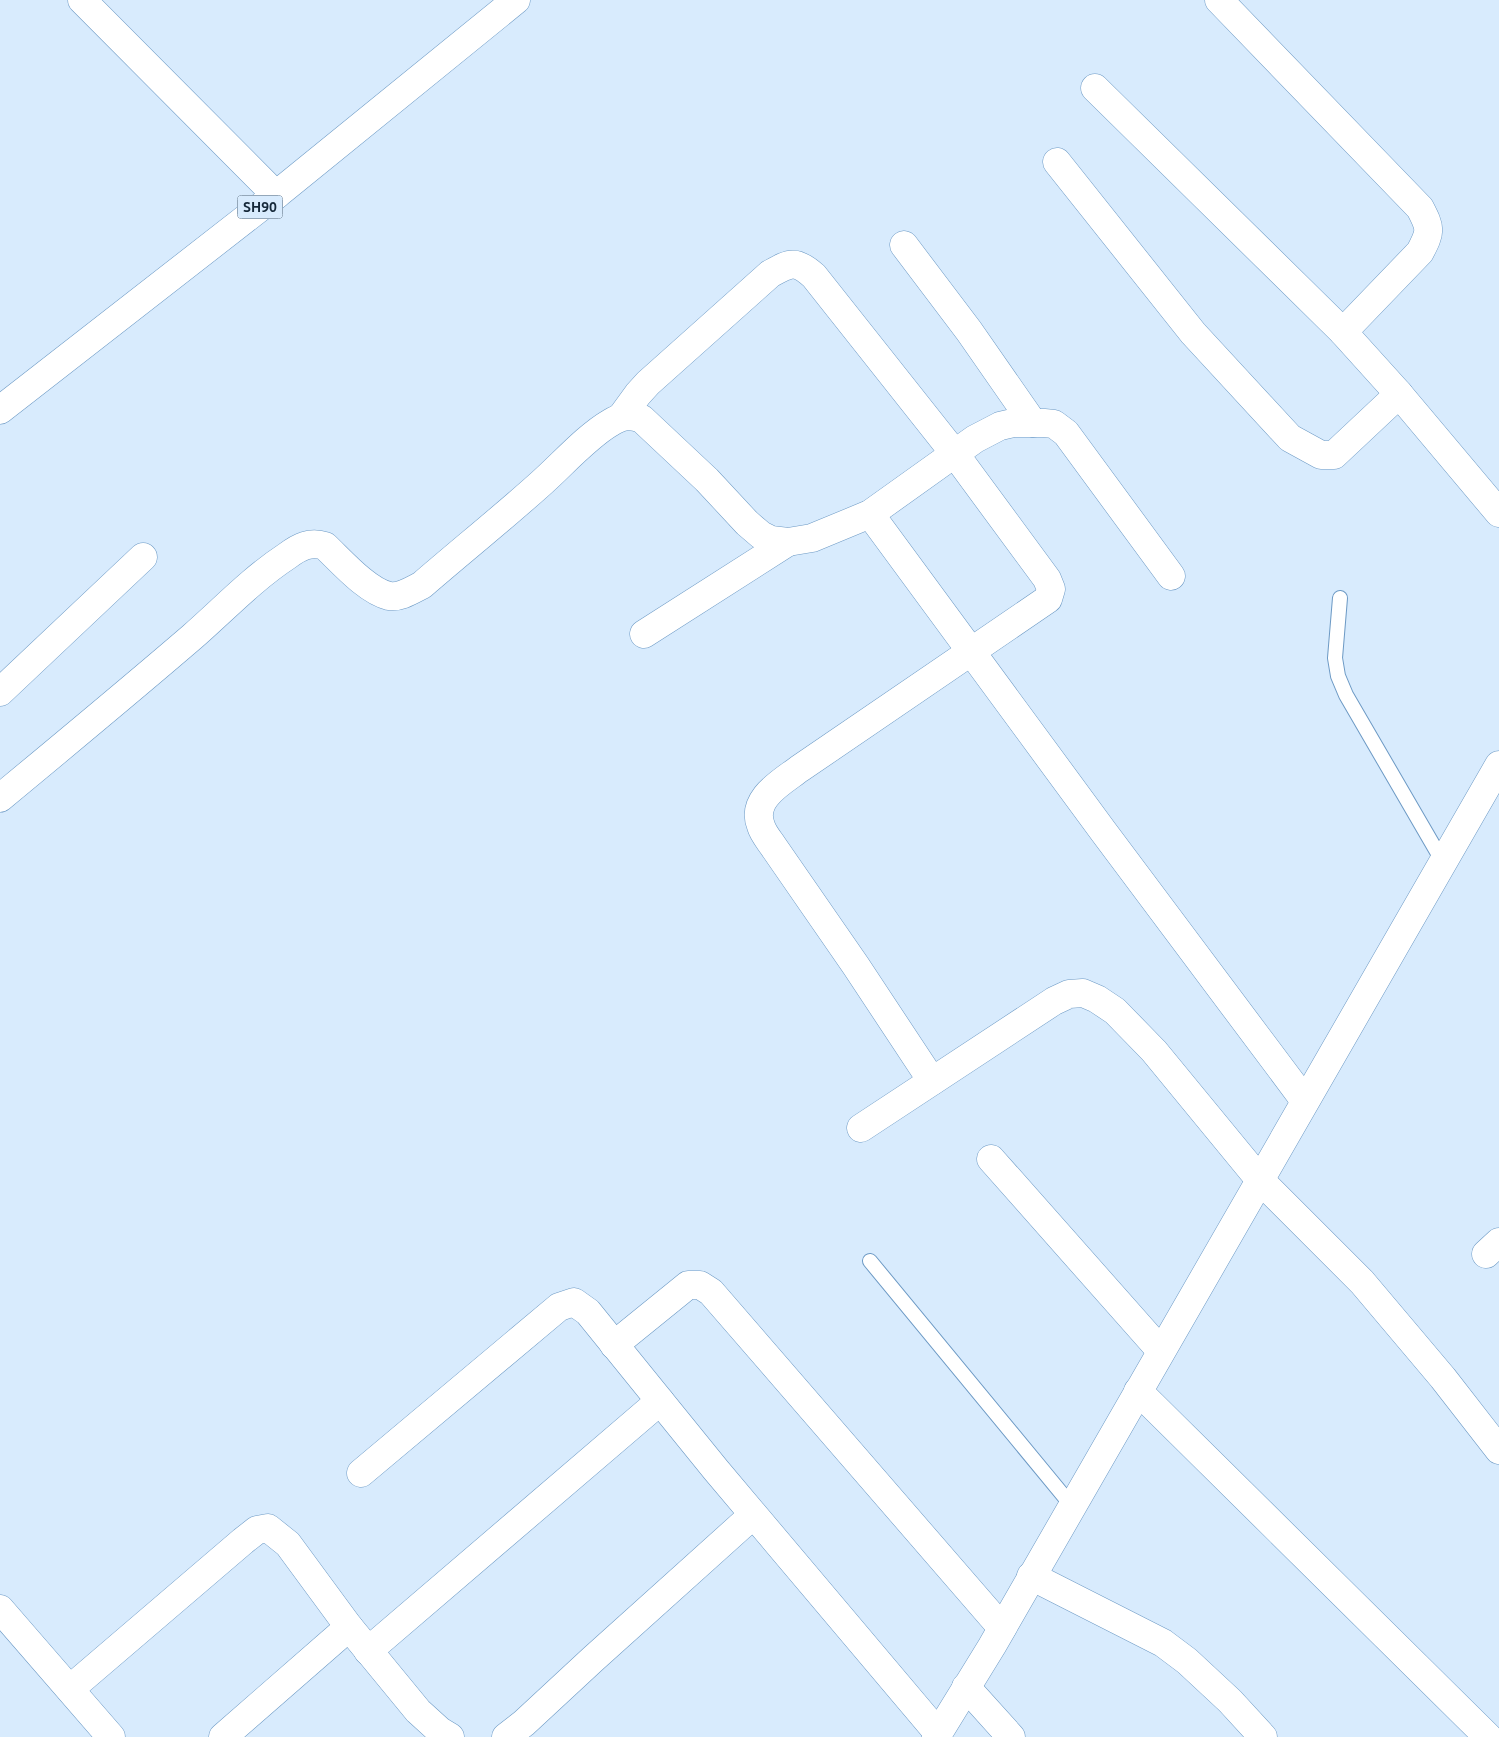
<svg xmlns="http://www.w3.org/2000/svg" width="1499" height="1737" font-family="Ubuntu,sans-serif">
<rect width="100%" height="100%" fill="#d8ebfd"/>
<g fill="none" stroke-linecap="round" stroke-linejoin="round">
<defs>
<g id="lane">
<polyline points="1340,598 1335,658 1338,676 1346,695 1443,862"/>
<polyline points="870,1261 1072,1506"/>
</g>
<g id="street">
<polyline points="82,0 276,195"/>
<path d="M1219,0L1420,208C1431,229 1431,231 1420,252L1343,332L1399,394L1499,513"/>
<polyline points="1095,88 1343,332"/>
<polyline points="1057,162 1193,333 1290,438 1321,455 1334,455 1399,394"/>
<polyline points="904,245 969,331 1033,423"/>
<path d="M622,416L638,394L648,383L770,274C790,263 795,259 814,276L955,454L1047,579L1051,589L1048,599L799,769C782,782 750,799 761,826C763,833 769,840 773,846L856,966L932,1081"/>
<polyline points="870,514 1103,831 1305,1101"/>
<polyline points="644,634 788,542"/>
<polyline points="0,692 143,557"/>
<path d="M0,798C64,745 128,692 192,637C223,610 252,579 287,556C299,547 310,541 325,546C341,561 367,591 389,596C400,598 412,590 422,585C460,552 500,520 538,486C560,467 586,437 610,423C621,416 630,414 642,419L707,480L747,523L761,535L771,540L788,542L812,538L870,514L975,439L1000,426L1013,423H1044L1054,424L1066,433L1171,576"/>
<polyline points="861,1128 1054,1001 1069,994 1083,993 1097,999 1115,1011 1154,1051 1260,1180 1362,1282 1443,1378 1499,1450"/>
<polyline points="991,1159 1161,1351"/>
<polyline points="1486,1254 1499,1242"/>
<polyline points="614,1345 688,1285 700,1285 711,1292 1002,1628"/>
<polyline points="1138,1391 1488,1737"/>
<polyline points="361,1473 559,1307 574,1302 588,1312 716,1470 938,1733"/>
<polyline points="1031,1576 1163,1643 1187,1661 1230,1701 1263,1737"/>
<polyline points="0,1609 111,1737"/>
<polyline points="368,1651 660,1401"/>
<polyline points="966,1687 1011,1737"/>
<polyline points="70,1689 243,1541 257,1530 268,1528 288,1544 349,1627 418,1711 440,1731 450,1737"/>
<polyline points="223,1737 349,1627"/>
<polyline points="506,1737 524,1723 593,1659 753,1515"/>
</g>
<polyline id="secondary" points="936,1737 992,1646 1499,765"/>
<polyline id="primary" points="0,410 276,195 516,0"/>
</defs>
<use href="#lane" stroke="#6d9ac5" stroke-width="16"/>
<use href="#street" stroke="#6d9ac5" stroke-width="29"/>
<use href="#secondary" stroke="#6d9ac5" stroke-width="29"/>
<use href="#primary" stroke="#6d9ac5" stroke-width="29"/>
<use href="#lane" stroke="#fff" stroke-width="14"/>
<use href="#street" stroke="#fff" stroke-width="28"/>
<use href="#secondary" stroke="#fff" stroke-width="28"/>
<use href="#primary" stroke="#fff" stroke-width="28"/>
</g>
<g text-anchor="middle" stroke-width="4" stroke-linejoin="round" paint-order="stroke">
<rect fill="#d8ebfd" stroke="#506274" stroke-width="1" x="237.5" y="195.5" width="45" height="23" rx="4"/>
<g font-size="14" font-weight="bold" fill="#152839">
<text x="260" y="212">SH90</text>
</g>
</g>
</svg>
